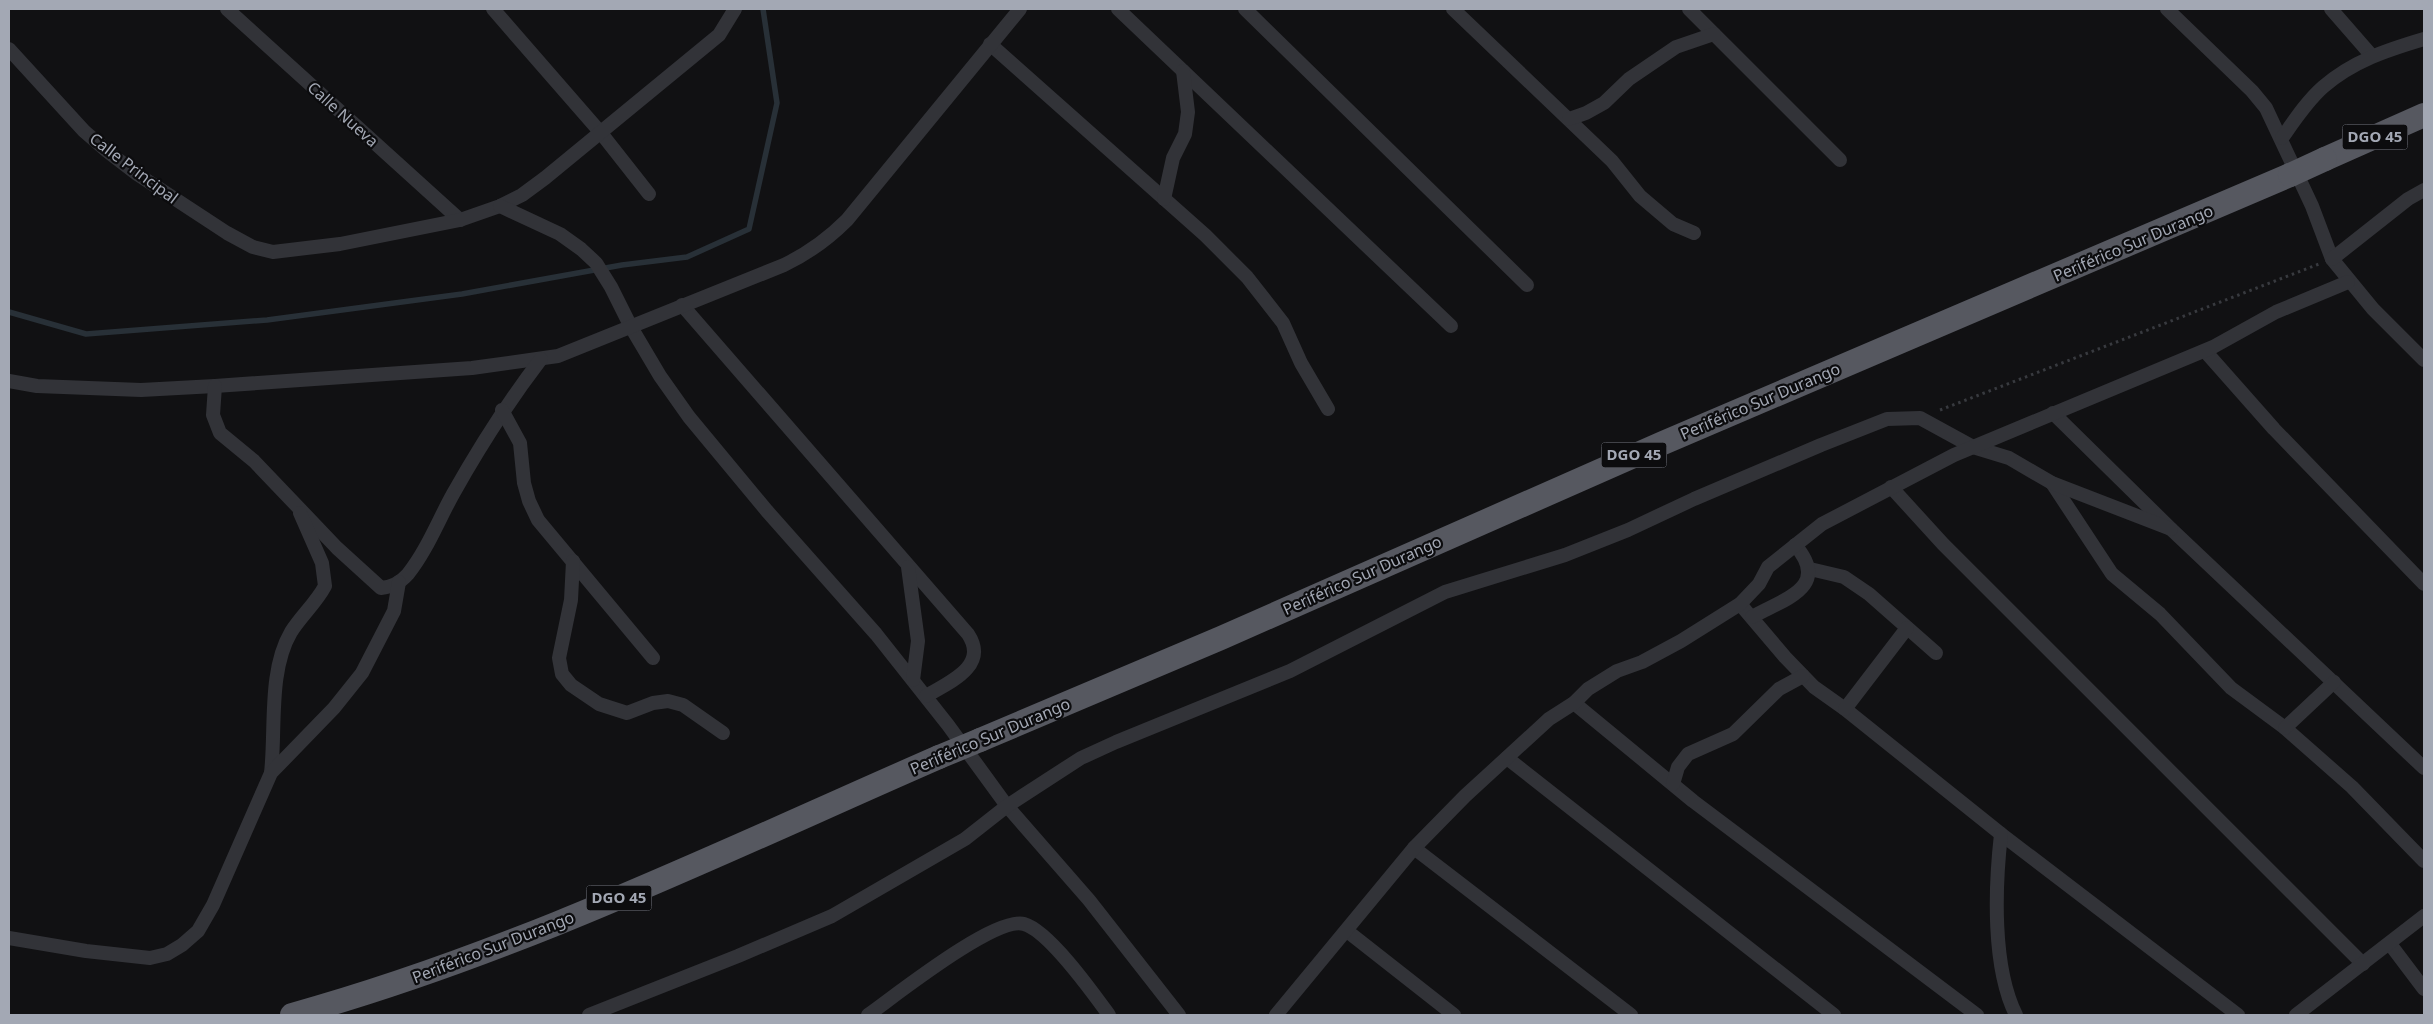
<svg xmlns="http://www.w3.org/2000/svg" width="2433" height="1024" font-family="'Noto Sans',sans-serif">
<rect width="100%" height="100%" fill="#111113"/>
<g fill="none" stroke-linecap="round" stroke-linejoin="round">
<polyline stroke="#283037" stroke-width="5.5" points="9,312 86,334 267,320 462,294 622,265 687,257 749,229 777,103 763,9"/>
<polyline stroke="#383a3f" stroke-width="3" stroke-dasharray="2.5 4" stroke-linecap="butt" points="1940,410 2319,264"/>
<g stroke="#323338" stroke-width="14">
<polyline points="227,9 460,220"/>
<polyline points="493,9 601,133 649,194"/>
<polyline points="1118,9 1451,326"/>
<polyline points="1245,9 1527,285"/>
<polyline points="1453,9 1612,161 1640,196 1673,224 1694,233"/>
<polyline points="1689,9 1840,160"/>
<polyline points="2167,9 2252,91 2266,108 2312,206 2332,259 2373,309 2424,360"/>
<polyline points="2331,9 2372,56"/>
<polyline points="990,44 1205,235 1247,277 1283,323 1301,363 1328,409"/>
<polyline points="9,49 84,131 107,151 137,174 227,233 253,247 273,252 340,244 460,220 500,206 522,195 545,178 719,35 735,9"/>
<polyline points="1569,119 1586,113 1604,103 1629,79 1676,47 1714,34"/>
<path d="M2282,138C2294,121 2307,101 2323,87C2353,61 2387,50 2424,39"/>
<polyline points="1164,199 1173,158 1185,134 1188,112 1183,71"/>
<polyline points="500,206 560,234 581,249 596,263 611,287 631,327 660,376 689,417 767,511 876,634 948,725 1007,806 1089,900 1179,1015"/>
<polyline points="2332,259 2408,199 2424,190"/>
<path d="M682,305L968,634C989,666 950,682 926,696"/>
<polyline points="2205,351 2274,429 2424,584"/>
<path d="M9,381L37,386L141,390L215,386L472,368L558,356L784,265C809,253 827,240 847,220L1020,9"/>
<path d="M215,386L213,415L220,433L254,461L337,548L381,588C392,587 401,582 408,574C427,550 438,521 453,494C480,446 508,402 541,359"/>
<polyline points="502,410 520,443 524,483 529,501 538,520 653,658"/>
<polyline points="2053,413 2171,529 2424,768"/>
<polyline points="2052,483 2112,574 2160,614 2231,688 2285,728 2352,787 2424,861"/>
<polyline points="1891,487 1943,544 2363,964"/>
<polyline points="573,561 571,600 559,658 562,674 571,685 599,704 627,713 653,703 668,701 683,705 723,733"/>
<polyline points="908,567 918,641 913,680"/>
<polyline points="1810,569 1844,577 1869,594 1936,653"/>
<polyline points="1740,604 1785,657 1814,687 1845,709 2001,834 2238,1015"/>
<path d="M1752,617C1783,599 1832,588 1795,545"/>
<polyline points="1574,703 1693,801 1977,1015"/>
<polyline points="1845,709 1907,628"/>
<polyline points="2285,728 2334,682"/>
<polyline points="1507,758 1834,1015"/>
<path d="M271,773C276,730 268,671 291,632C301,616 316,603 325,586L322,563L300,513"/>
<polyline points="1673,784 1678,767 1688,754 1733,734 1779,689 1803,676"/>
<path d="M2001,834C1995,887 1992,967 2016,1015"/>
<polyline points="1414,848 1631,1015"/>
<polyline points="1347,931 1454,1015"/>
<polyline points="9,938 86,951 150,958 167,954 182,945 198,931 213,905 271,773 334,708 362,673 394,611 399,582"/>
<polyline points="2390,944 2424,989"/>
<polyline points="589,1015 738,956 832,916 965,839 1007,806 1081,758 1116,742 1290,671 1445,592 1565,555 1628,530 1694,499 1821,445 1887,419 1920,418 1973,447 2009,458 2052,483 2171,529"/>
<path d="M868,1015C895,996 995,916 1024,924C1049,931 1093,993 1109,1015"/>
<polyline points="1276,1015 1414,848 1465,796 1549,719 1574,703 1588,689 1617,671 1642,662 1681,641 1740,604 1759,584 1768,567 1822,524 1954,455 2213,347 2276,312 2348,282"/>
<polyline points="2296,1015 2424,916"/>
</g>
<g stroke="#565860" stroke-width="24">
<polyline points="2325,159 2424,115"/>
<polyline points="980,740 1221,638 1663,443 2290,175"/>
<path d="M292,1015C516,953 726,850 939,757"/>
</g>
<g stroke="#565860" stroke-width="24">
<polyline points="2290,175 2325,159"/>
<polyline points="939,757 980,740"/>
</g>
</g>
<g text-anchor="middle" stroke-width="4.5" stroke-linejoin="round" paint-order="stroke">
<g fill="#0c0c0e" stroke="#767982" stroke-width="1">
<rect x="2342.5" y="124.5" width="65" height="25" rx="4"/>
<rect x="1601.5" y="442.5" width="65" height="25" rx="4"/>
<rect x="586.5" y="885.5" width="65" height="25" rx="4"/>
</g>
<g font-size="15" font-weight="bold" fill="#a3a8b4">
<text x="2375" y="142">DGO 45</text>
<text x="1634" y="460">DGO 45</text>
<text x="619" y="903">DGO 45</text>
</g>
<g font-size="16" fill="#a3a8b4" stroke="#0c0c0e">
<text transform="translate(343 114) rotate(42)" y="6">Calle Nueva</text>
<text transform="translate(134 168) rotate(37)" y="6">Calle Principal</text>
<text transform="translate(2133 243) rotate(-23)" y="6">Periférico Sur Durango</text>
<text transform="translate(1760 401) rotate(-23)" y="6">Periférico Sur Durango</text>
<text transform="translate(1362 575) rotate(-24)" y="6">Periférico Sur Durango</text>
<text transform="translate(990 736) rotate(-23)" y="6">Periférico Sur Durango</text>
<text transform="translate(493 947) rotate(-21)" y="6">Periférico Sur Durango</text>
</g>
</g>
<rect width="2433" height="1024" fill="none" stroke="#a3a8b4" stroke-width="20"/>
</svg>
